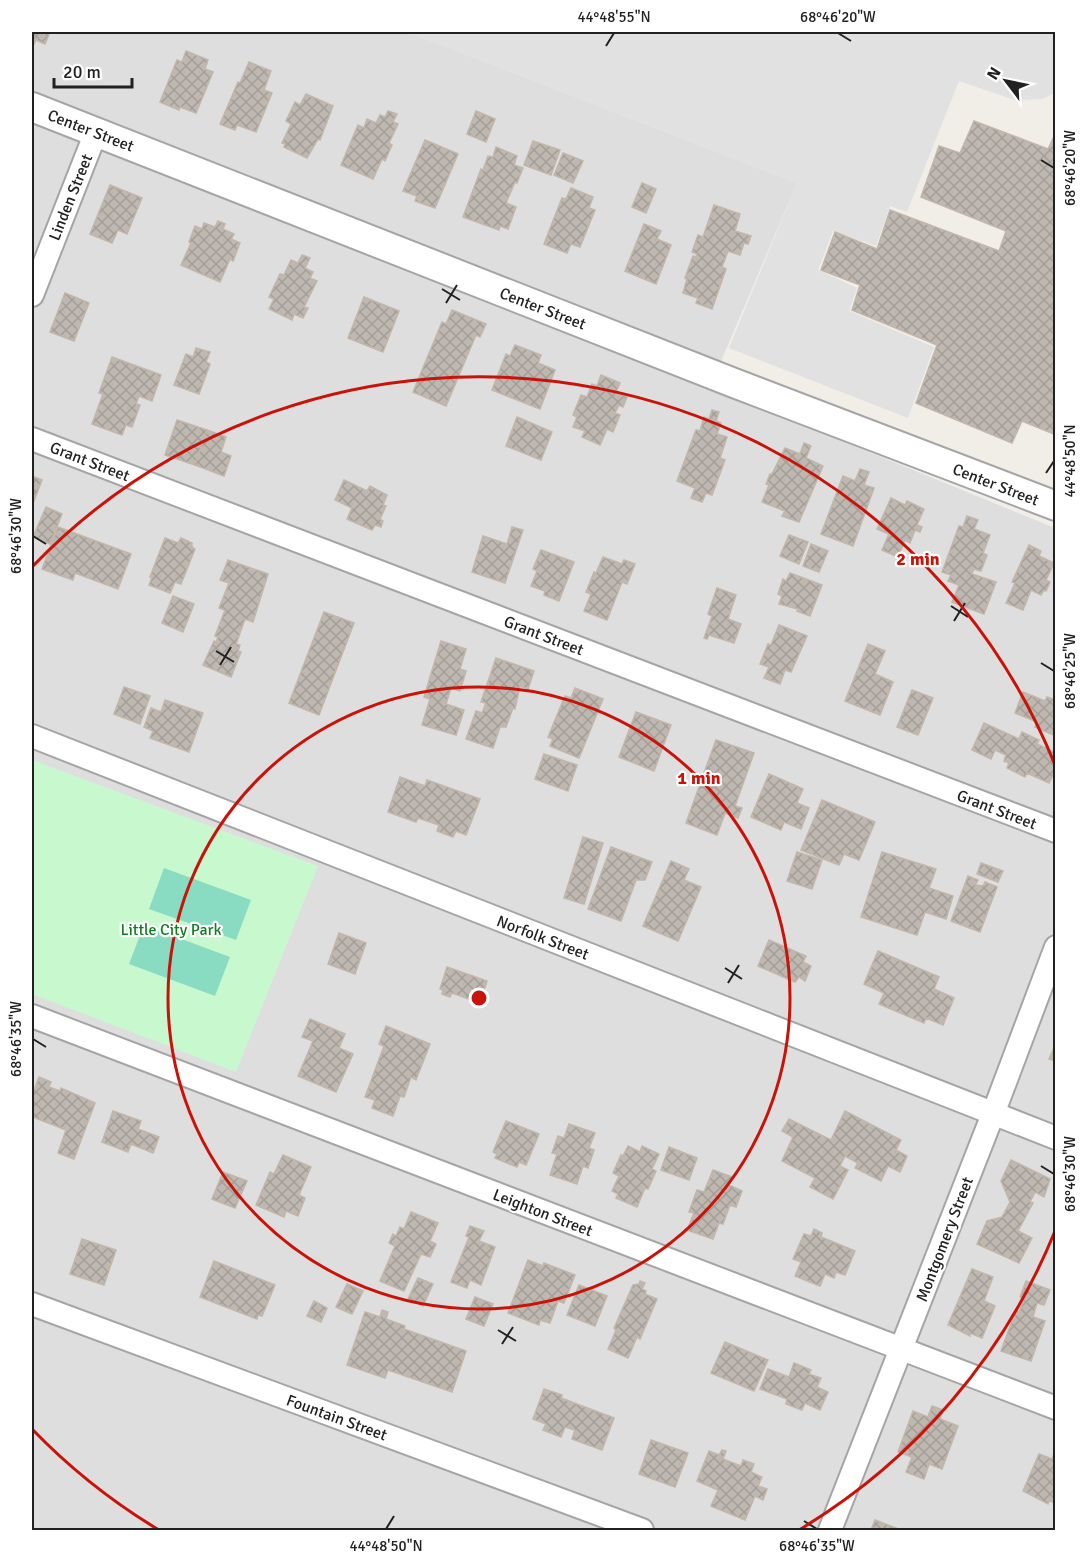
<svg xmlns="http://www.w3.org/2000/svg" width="1087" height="1562" font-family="Signika,sans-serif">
<defs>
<pattern id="building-cross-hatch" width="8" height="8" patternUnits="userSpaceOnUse" patternTransform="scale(1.5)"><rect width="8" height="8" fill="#beb8b1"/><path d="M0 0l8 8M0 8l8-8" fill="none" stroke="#a39e98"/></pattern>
</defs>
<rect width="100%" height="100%" fill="#f1eee8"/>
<polygon fill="#dfdede" points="32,32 408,32 797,183 710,387 1055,528 1055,1530 32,1530"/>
<polygon fill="#c8f8ce" points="32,760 318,866 236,1072 32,994"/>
<g fill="#89dcc1">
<polygon points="164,868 251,900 236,940 149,909"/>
<polygon points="144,925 230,957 215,996 129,964"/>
</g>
<polygon fill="#e1e1e1" points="408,32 1055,32 1055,93 1042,99 1015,100 959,81 907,212 890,206 876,246 833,231 818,270 857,288 849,311 934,347 908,418 729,348 797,183"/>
<g fill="url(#building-cross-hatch)" stroke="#c2b6aa" stroke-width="1.5">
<polygon points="32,32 50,32 45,44 36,40 34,44 32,43"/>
<polygon points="186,51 208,60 205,69 213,72 196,113 180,107 179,110 160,102 177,60 182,62"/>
<polygon points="249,62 271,71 264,90 272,93 256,132 237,125 235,130 220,124 238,82 240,83"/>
<polygon points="306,94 333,106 320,140 318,139 307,158 284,147 285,144 282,143 291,124 286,121 295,102 300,105"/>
<polygon points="388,111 397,114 393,122 398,124 389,143 392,145 385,161 382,159 373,179 341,165 358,125 364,128 367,119 376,123 380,115 385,117"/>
<polygon points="476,111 495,119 486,142 467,134"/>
<polygon points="974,121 1048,149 1056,132 1056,435 1022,421 1012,443 916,403 937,345 852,310 860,285 821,270 835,232 877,249 890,210 999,251 1006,231 921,197 939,146 960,153"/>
<polygon points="425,140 458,154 435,208 415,201 417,196 403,191"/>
<polygon points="533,141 560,150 551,175 524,165"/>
<polygon points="496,147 517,156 514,165 523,168 517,183 515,182 506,203 516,207 508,229 500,226 499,230 463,217 481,169 483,170 488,156 493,157"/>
<polygon points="563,153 583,161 573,183 554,175"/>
<polygon points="642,183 656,189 646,213 632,207"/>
<polygon points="110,185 142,198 127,234 118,230 112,243 90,234"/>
<polygon points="571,188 593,197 589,208 595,210 580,247 571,244 567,253 544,244 562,198 566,199"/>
<polygon points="714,205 740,214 735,231 751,236 748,244 744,243 740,255 728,251 722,267 726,269 712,309 696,303 698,298 683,293 687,279 685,278 693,256 696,257 697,254 692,252 698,235 703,237"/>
<polygon points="218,221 225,224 223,229 234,234 231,239 240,243 233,261 230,259 220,282 181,265 191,243 189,242 195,226 202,229 204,223 215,227"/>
<polygon points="644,224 661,231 657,239 671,245 656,284 625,271"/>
<polygon points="302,255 310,258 305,268 313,272 310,278 317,281 304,307 308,308 303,318 294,314 292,320 269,309 274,299 269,297 280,274 284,275 291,260 298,263"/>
<polygon points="65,293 89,303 74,341 50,332"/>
<polygon points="364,297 399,311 383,352 348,338"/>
<polygon points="452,310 486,324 480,337 476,335 446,406 413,392 442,322 446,324"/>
<polygon points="515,345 541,355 538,363 555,370 540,409 492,390 506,354 510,356"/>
<polygon points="196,348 210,352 206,362 210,364 199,394 174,385 186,354 193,357"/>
<polygon points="112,357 161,375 152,401 139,396 136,404 140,405 132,427 126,425 122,435 92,424 103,394 99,393"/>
<polygon points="601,375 620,383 616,392 627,397 623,407 619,405 615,413 620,415 613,432 607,429 600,445 582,437 585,431 573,427 577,417 573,415 581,395 587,397 592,384 597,386"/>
<polygon points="712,410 719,412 716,421 721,423 717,434 727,437 720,458 725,460 712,495 706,493 702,502 691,498 695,488 677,481 696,430 700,431 704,417 709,419"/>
<polygon points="517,417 552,432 541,460 506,446"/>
<polygon points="177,420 207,430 195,465 165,455"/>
<polygon points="207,430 226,437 221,452 231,456 224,476 195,465"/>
<polygon points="804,443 811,446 806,458 823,466 799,522 782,516 785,511 762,502 769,485 766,484 770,474 772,474 785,448 800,454"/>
<polygon points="860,469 869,472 864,485 874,488 853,546 821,534 843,476 855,481"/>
<polygon points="32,476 42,480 32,506"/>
<polygon points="344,480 367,491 370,486 387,495 383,505 386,506 380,519 383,521 381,527 375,525 372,530 347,519 352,508 335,500"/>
<polygon points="891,498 905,505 907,501 924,509 917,525 922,527 920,532 915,530 910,543 905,540 898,557 882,550 889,534 877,529"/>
<polygon points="46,507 62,514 50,544 33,537"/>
<polygon points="967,516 978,520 974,529 990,535 983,553 987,555 981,571 974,569 972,574 996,582 984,614 952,602 959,585 948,581 951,575 942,572 959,526 963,527"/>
<polygon points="58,527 131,554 118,589 75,573 73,580 42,569"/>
<polygon points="512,527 523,530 505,583 472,572 483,536 507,544"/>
<polygon points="789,535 808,542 799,564 780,556"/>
<polygon points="165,538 178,543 181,538 192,543 192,547 195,549 181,584 175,582 170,593 149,585 152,577 150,577"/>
<polygon points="811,544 828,551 819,572 803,566"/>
<polygon points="1029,545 1041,551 1039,556 1054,563 1046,580 1050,582 1046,591 1044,590 1041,595 1031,590 1023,610 1006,603 1015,583 1012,582"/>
<polygon points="541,550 574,562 559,601 544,595 545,591 531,586 537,571 533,569"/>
<polygon points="603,557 622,564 624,560 635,564 627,584 622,582 607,620 584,611 591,594 586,592 594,572 596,573"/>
<polygon points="228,560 268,574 253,622 245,619 236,644 240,645 238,651 241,652 231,677 203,665 214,641 216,642 218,637 215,636 225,610 219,608 229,583 220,580"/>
<polygon points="790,573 822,585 810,616 797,611 798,609 779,604 782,596 778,594 783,579 786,581"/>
<polygon points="717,588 736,595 728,619 741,624 734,643 709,635 707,639 704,638 712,616 708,614"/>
<polygon points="173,596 194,604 183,632 162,623"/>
<polygon points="324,612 354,623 319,715 289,703"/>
<polygon points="779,625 807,636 791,672 785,670 780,684 764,678 769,667 760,664 768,644 771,645"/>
<polygon points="441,641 466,649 460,669 466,671 460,691 451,688 446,704 464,710 456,735 422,725 430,699 424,697"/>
<polygon points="868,644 885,651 875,674 893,682 880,715 845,701"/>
<polygon points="496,658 534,671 528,689 520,686 515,709 513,708 506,727 500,727 493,748 466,739 476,711 482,713 486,703 481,702"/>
<polygon points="124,687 150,696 140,724 114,714"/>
<polygon points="575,688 603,699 579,758 550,746 553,739 548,737 565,696 571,698"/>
<polygon points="912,690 933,698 918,735 897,727"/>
<polygon points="1023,692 1045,701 1047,697 1056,700 1056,736 1035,727 1037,722 1015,713"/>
<polygon points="165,700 203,713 189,752 150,738 153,731 144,727 151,708 161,712"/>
<polygon points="636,712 671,725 654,771 619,757"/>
<polygon points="984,723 1019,739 1022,732 1039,740 1037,744 1054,752 1056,748 1056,769 1049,783 1027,773 1025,777 1007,768 1009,763 1004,761 1006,755 995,750 991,759 972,750"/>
<polygon points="716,740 754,753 735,806 742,808 738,818 725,813 717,835 686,823"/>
<polygon points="544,754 577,765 568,791 535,779"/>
<polygon points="769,774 803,789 797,803 809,808 801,829 784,822 781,830 751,817"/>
<polygon points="400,777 425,786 427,780 480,799 466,835 456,831 453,837 437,831 439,825 418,818 416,822 388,812"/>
<polygon points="822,800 875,822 859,860 844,854 839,865 801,850"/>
<polygon points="583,837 603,843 584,904 564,898"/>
<polygon points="611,847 652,862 645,880 636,880 621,921 588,909"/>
<polygon points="797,852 822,860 812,889 787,881"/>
<polygon points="882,852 936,869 929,888 953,896 946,919 925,912 917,935 861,917"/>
<polygon points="671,861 689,869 684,880 701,887 678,941 643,926"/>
<polygon points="981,863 1003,871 998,882 977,874"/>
<polygon points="968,876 978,880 975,885 983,886 985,882 997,887 980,932 951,921"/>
<polygon points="339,933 366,943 355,974 328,964"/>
<polygon points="769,940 806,956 803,962 811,966 805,981 799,977 795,982 758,966"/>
<polygon points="878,951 939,977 934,989 954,998 943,1025 926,1018 924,1023 879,1004 884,993 864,984"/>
<polygon points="447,967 487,981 480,1003 452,993 450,997 442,994 443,990 440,989"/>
<polygon points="310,1019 345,1034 339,1048 353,1054 336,1092 298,1076 313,1041 302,1037"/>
<polygon points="386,1026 430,1044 416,1080 411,1077 404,1097 400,1096 393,1116 372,1108 375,1100 365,1097 384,1046 379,1044"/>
<polygon points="1056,1043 1056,1061 1049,1059"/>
<polygon points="39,1077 51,1082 49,1087 60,1091 61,1088 95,1103 74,1159 58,1153 66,1130 33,1117 32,1121 32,1092 33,1093"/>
<polygon points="113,1111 141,1121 138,1129 159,1137 153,1153 131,1144 128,1152 102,1142"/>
<polygon points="845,1111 901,1140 896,1150 907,1156 900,1172 888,1166 881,1181 855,1168 858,1163 845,1156 840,1166 848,1170 833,1199 810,1187 815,1178 782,1161 793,1137 782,1131 789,1119 831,1140"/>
<polygon points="506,1121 539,1134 526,1165 519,1162 517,1167 495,1158 497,1154 493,1152"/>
<polygon points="569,1124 595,1133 589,1148 594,1150 588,1168 583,1166 577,1184 550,1175 557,1154 552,1153 558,1136 564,1138"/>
<polygon points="628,1146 640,1152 642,1146 659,1154 652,1169 656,1171 648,1189 645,1188 637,1207 616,1198 618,1194 612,1191 619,1176 613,1173 621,1155 623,1156"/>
<polygon points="669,1147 697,1158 689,1180 661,1170"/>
<polygon points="283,1155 311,1167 299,1195 305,1198 298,1216 286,1211 284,1217 256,1205 270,1172 274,1174"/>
<polygon points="1011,1160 1050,1179 1044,1197 1035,1192 1030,1202 1033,1203 1018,1231 1032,1238 1019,1263 977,1244 987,1221 1002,1217 1010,1202 1001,1181"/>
<polygon points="713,1170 732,1177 729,1185 742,1191 736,1207 730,1205 723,1224 719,1223 713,1239 687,1230 694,1213 689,1212 697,1190 704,1192"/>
<polygon points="223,1172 247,1181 235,1208 212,1199"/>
<polygon points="411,1212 438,1223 430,1241 436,1244 430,1257 421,1254 404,1291 380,1281 395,1246 389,1243 393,1234 396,1236 400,1227 404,1229"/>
<polygon points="470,1226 484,1231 479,1241 495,1247 481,1285 470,1280 467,1288 451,1282 469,1237 466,1236"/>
<polygon points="814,1229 822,1233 821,1237 855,1251 845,1275 836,1272 834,1278 825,1274 820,1286 795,1276 801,1262 793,1259 804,1234 811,1236"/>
<polygon points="82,1239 116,1250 104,1285 70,1274"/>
<polygon points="528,1260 543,1266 544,1263 575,1275 564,1303 558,1301 550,1323 540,1320 539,1325 508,1313"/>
<polygon points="214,1261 275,1285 262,1316 258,1315 257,1319 200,1297"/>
<polygon points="972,1269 993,1277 984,1301 995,1306 982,1338 970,1333 970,1336 948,1325"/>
<polygon points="418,1278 433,1284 423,1306 408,1299"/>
<polygon points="640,1281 645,1283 642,1289 646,1291 645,1294 657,1299 640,1339 637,1337 628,1358 608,1349 616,1330 614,1328 633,1285 639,1284"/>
<polygon points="1026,1281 1050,1290 1044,1305 1037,1303 1033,1317 1045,1321 1031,1361 1001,1351 1016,1310 1019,1312 1024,1299 1020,1297"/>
<polygon points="347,1284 363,1291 352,1314 336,1307"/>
<polygon points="579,1285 607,1296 595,1326 567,1315"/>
<polygon points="475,1297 493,1304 484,1326 466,1319"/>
<polygon points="314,1301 327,1308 321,1322 307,1316"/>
<polygon points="382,1310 388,1312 386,1319 405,1326 404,1329 466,1351 452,1392 388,1370 385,1378 347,1365 365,1312 380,1317"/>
<polygon points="725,1342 768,1360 754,1391 711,1373"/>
<polygon points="794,1363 811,1370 809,1374 821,1378 817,1387 828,1392 820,1410 805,1403 802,1410 786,1404 787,1399 760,1389 768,1369 789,1377"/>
<polygon points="544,1389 562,1395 561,1398 614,1418 602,1450 572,1439 575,1430 565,1427 561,1437 543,1430 546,1424 533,1419"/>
<polygon points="932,1406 943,1410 940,1419 958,1426 942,1469 929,1464 924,1479 906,1472 912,1457 898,1452 913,1411 928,1417"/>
<polygon points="651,1440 688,1453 675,1487 639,1474"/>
<polygon points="722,1450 726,1451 723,1459 741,1466 743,1460 754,1464 751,1472 762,1477 758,1486 767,1489 763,1500 755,1496 745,1520 711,1506 718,1490 697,1481 709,1451 719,1455"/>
<polygon points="1055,1451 1056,1503 1049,1501 1048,1504 1023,1491 1039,1454 1052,1459"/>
<polygon points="875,1520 901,1530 871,1530"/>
</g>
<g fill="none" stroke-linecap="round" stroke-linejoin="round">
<defs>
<g id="minor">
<polyline points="32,295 96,132"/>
<polyline points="32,439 1056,831"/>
<polyline points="32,736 1056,1138"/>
<polyline points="32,1016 1056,1408"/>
<polyline points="32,1304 642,1530"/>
<polyline points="830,1530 993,1114 1056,947"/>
</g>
<polyline id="tertiary" points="32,107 734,383 1056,506"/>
</defs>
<use href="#minor" stroke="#a5a5a5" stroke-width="26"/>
<use href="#tertiary" stroke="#a5a5a5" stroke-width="32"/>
<use href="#minor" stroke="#fff" stroke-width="22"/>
<use href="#tertiary" stroke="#fff" stroke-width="28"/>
</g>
<path fill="none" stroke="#212121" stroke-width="2" d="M838,33L851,41M606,46L614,33M1041,160L1054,168M442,289L460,300M446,303L457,285M1046,473L1054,461M33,536L46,544M951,606L968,617M954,621L965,603M216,651L234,662M1041,663L1054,671M220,665L231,647M725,968L742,979M728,983L739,965M33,1039L46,1047M1041,1166L1054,1174M498,1330L516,1341M502,1344L513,1327M804,1521L817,1529M386,1529L394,1516"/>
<g fill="none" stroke="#c91308" stroke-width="3">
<circle cx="479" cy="998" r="311"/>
<path d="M1055 1231A621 621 0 0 1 799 1530M159 1530A621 621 0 0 1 32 1429M32 567A621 621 0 0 1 1055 765"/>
</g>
<g text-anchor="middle" stroke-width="4.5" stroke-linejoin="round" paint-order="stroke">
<g font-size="16" fill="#212121" stroke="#fff">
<text transform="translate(91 130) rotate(21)" y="6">Center Street</text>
<text transform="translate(70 197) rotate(-68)" y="6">Linden Street</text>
<text transform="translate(543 308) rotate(21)" y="6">Center Street</text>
<text transform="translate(90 461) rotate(21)" y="6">Grant Street</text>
<text transform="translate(996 484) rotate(21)" y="6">Center Street</text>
<text transform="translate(544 635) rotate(21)" y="6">Grant Street</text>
<text transform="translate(997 809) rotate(21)" y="6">Grant Street</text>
<text transform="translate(543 937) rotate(21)" y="6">Norfolk Street</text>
<text transform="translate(543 1212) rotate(21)" y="6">Leighton Street</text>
<text transform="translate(944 1239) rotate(-69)" y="6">Montgomery Street</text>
<text transform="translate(337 1417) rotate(20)" y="6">Fountain Street</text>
</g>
<g font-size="16" fill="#107d1f" stroke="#fff">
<text x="171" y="935">Little City Park</text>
</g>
</g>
<circle cx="479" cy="998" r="9" fill="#c91308" stroke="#fff" stroke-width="3"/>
<g font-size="18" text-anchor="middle" font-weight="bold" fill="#c91308" stroke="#fff" stroke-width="4.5" stroke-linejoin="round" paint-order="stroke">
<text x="918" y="565">2 min</text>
<text x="699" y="784">1 min</text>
</g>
<rect width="1087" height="1562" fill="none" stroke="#ffffff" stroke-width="66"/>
<g transform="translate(1006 81) rotate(302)" stroke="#ffffff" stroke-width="4.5" paint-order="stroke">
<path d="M0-4.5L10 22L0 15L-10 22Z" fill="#212121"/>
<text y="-9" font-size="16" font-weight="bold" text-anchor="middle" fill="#212121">N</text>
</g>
<path d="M54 78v9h78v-9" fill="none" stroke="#212121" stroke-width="3"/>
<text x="63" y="78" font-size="18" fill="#212121" stroke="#ffffff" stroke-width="4.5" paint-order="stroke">20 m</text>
<rect x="33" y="33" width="1021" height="1496" fill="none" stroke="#212121" stroke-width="2"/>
<g font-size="15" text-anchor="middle" fill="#212121">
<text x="614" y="22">44°48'55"N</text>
<text x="838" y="22">68°46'20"W</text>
<text transform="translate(1070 168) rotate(-90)" y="5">68°46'20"W</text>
<text transform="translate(1070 461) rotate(-90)" y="5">44°48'50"N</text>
<text transform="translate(16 536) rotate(-90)" y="5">68°46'30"W</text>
<text transform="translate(1070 671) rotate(-90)" y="5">68°46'25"W</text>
<text transform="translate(16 1039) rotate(-90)" y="5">68°46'35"W</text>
<text transform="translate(1070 1174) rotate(-90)" y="5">68°46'30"W</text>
<text x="386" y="1551">44°48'50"N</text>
<text x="817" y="1551">68°46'35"W</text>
</g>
</svg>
